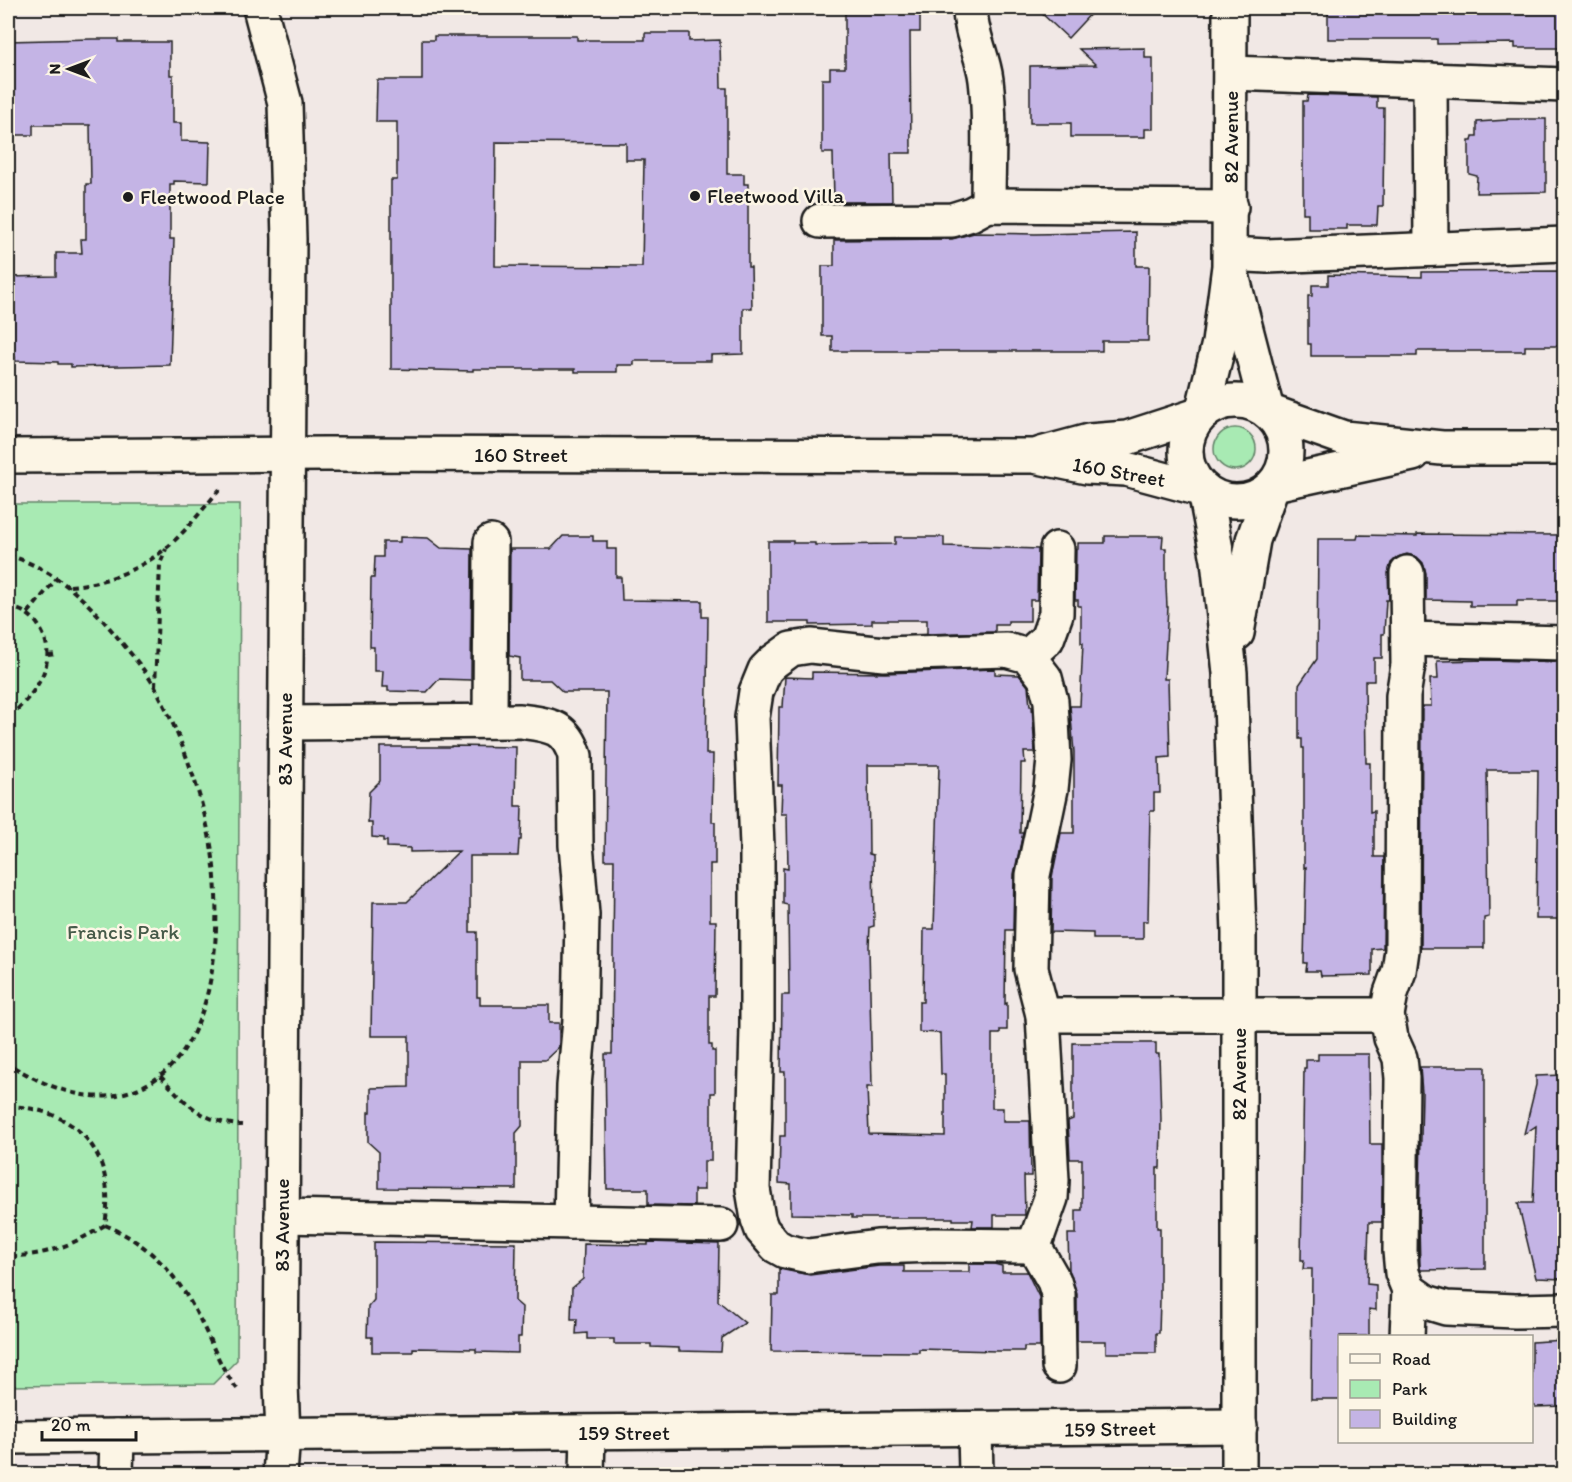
<svg xmlns="http://www.w3.org/2000/svg" width="1572" height="1482" font-family="Itim,sans-serif">
<rect width="100%" height="100%" fill="#f1e8e5"/>
<filter id="ink" filterUnits="userSpaceOnUse"><feTurbulence type="fractalNoise" baseFrequency=".0167" numOctaves="2"/><feDisplacementMap in="SourceGraphic" scale="12" xChannelSelector="R" yChannelSelector="G"/><feConvolveMatrix kernelMatrix="1 2 1 2 8 2 1 2 1" color-interpolation-filters="sRGB"/></filter>
<g filter="url(#ink)">
<g fill="#a8eab3" stroke="#628368" stroke-width="1.5">
<circle cx="1235" cy="449" r="21"/>
<polygon points="8,504 240,504 237,1360 213,1384 8,1386"/>
</g>
<g fill="#c4b4e5" stroke="#1c1c1c" stroke-width="1.5" fill-rule="evenodd">
<polygon points="845,8 920,8 920,32 910,32 911,153 891,153 892,202 834,202 833,153 822,153 822,79 830,79 830,68 845,68"/>
<polygon points="1036,8 1096,8 1068,38"/>
<polygon points="1328,8 1564,8 1564,48 1515,48 1515,43 1437,44 1437,39 1328,39"/>
<path d="M645,33H689V41L720,40L721,88H727V174H744V184H748V267H751L752,308H743V354L711,355V361H634V365H617V372H575V369H473V371L391,369V180H397V122H376L377,80H422V40H434V36H577V40H645ZM496,142L626,143V160H644L642,267L495,266Z"/>
<polygon points="92,39 118,39 118,42 170,42 170,75 173,75 173,123 181,123 181,141 210,142 209,182 174,181 174,184 170,184 170,239 174,239 170,365 71,367 71,364 58,364 58,362 15,361 15,357 8,357 8,277 56,276 56,253 82,253 81,239 86,239 86,184 91,184 90,125 33,125 33,135 8,135 8,41"/>
<polygon points="1145,48 1145,58 1153,58 1153,129 1145,129 1145,137 1071,137 1071,123 1030,123 1030,66 1096,65 1079,49"/>
<polygon points="1308,95 1377,97 1377,108 1384,108 1383,206 1378,206 1377,225 1347,225 1347,229 1308,229 1308,213 1303,213 1303,101 1307,101"/>
<polygon points="1507,119 1546,119 1546,192 1476,193 1477,176 1469,174 1469,141 1472,141 1473,136 1477,136 1477,122 1507,120"/>
<polygon points="1136,232 1136,266 1149,266 1148,341 1102,341 1102,351 832,351 832,336 822,336 822,266 834,266 834,240 952,239 974,233 1035,234"/>
<polygon points="1564,271 1564,346 1525,346 1525,351 1417,351 1417,356 1311,356 1311,344 1308,344 1308,296 1312,296 1312,285 1328,285 1328,275 1422,277 1422,272"/>
<polygon points="1417,534 1564,535 1564,601 1517,601 1517,606 1470,606 1470,601 1426,600 1426,573 1423,563 1417,557 1407,554 1398,557 1391,563 1388,573 1389,600 1386,600 1384,634 1382,634 1382,658 1374,658 1374,681 1365,681 1366,763 1370,763 1370,812 1374,811 1374,857 1384,857 1383,948 1372,949 1372,975 1321,976 1320,971 1306,971 1307,963 1304,963 1306,867 1304,868 1304,748 1302,748 1302,739 1299,739 1299,685 1317,659 1318,539 1357,539 1358,535 1417,536"/>
<polygon points="563,536 593,536 593,541 607,541 607,549 616,549 616,577 621,577 622,600 702,601 702,617 708,617 706,754 713,754 712,822 715,822 715,864 710,864 710,921 716,921 715,996 709,996 709,1045 712,1045 712,1051 715,1051 715,1093 711,1093 711,1161 704,1161 704,1190 694,1190 694,1206 648,1205 648,1189 607,1189 605,1054 612,1054 614,860 605,860 607,692 563,692 550,680 520,680 520,658 509,656 510,549 551,549"/>
<polygon points="1105,536 1163,536 1162,548 1166,548 1166,586 1167,607 1168,607 1164,679 1168,679 1170,757 1159,758 1160,793 1154,793 1154,811 1150,811 1148,921 1143,921 1143,939 1093,939 1093,933 1051,932 1052,877 1061,833 1074,833 1074,752 1070,706 1080,706 1083,643 1081,643 1081,606 1078,606 1078,600 1075,600 1076,549 1078,549 1078,543 1105,543"/>
<polygon points="400,537 428,538 441,548 472,549 471,680 439,679 427,692 388,691 388,687 382,687 383,671 374,671 374,647 370,647 371,578 374,578 375,557 383,557 383,542 400,542"/>
<polygon points="895,537 944,537 944,546 1038,549 1037,600 1030,600 1030,621 1008,621 1008,625 995,625 995,632 927,634 927,620 872,620 872,624 810,625 810,622 768,622 768,541 793,541 793,543 815,543 815,545 895,544"/>
<polygon points="1490,660 1564,662 1564,919 1536,919 1538,770 1487,770 1489,917 1484,918 1484,948 1421,948 1422,706 1431,706 1430,679 1438,679 1437,661"/>
<path d="M995,669V674L1019,675L1028,686L1030,706H1032L1035,752H1024L1025,763H1021L1020,833H1023L1014,874L1013,930H1006L1005,1004L1007,1003V1030H1000V1034H992V1108H1003V1121H1030L1031,1176H1024L1025,1215H994V1227H972L973,1220H953V1218H852V1215L791,1214V1184L779,1183L780,1136H785V1072H781L782,995H789L788,905L783,904V868L788,869L787,814H781L782,785H778L779,707H783L785,677L812,678V672L885,673ZM868,765H939L934,929H924L923,1002H919V1032L940,1033L941,1074H945V1136L869,1134L867,1087H872L869,946L870,927L874,926L873,855L869,854Z"/>
<polygon points="451,746 516,747 515,806 522,806 521,840 519,840 518,856 470,856 470,932 477,932 477,997 480,997 480,1005 549,1005 549,1023 559,1023 559,1047 545,1060 522,1060 522,1126 516,1133 516,1189 379,1188 379,1152 368,1142 368,1112 371,1112 371,1088 409,1087 409,1036 371,1036 373,902 407,902 459,851 410,852 410,848 387,847 387,841 383,841 383,838 372,837 372,823 368,823 369,792 380,781 380,747 451,747"/>
<polygon points="1073,1043 1156,1043 1156,1054 1159,1054 1161,1119 1160,1168 1157,1168 1157,1228 1160,1228 1160,1300 1159,1333 1156,1333 1156,1353 1106,1353 1106,1341 1077,1341 1077,1294 1069,1270 1068,1234 1076,1234 1076,1210 1082,1210 1082,1159 1070,1159 1068,1121 1073,1119"/>
<polygon points="1318,1054 1369,1054 1370,1144 1382,1144 1382,1222 1369,1222 1367,1284 1376,1285 1376,1310 1369,1309 1369,1336 1340,1336 1340,1399 1311,1399 1312,1269 1303,1269 1304,1260 1301,1260 1304,1068 1306,1068 1306,1060 1318,1060"/>
<polygon points="1420,1067 1485,1067 1485,1269 1421,1270 1420,1268 1419,1224 1422,1093"/>
<polygon points="1564,1075 1564,1279 1536,1278 1518,1203 1533,1203 1536,1126 1524,1134 1536,1085 1536,1076"/>
<polygon points="374,1242 516,1243 515,1301 522,1307 521,1337 518,1337 518,1353 476,1352 476,1349 413,1348 413,1352 372,1352 372,1337 367,1337 368,1307 374,1300"/>
<polygon points="648,1242 719,1244 718,1301 745,1323 722,1338 721,1352 679,1351 679,1348 651,1347 651,1344 614,1344 614,1339 587,1339 587,1333 576,1334 577,1319 571,1319 572,1288 583,1279 584,1244 648,1245"/>
<polygon points="969,1264 994,1264 1002,1266 1002,1272 1027,1272 1039,1297 1040,1347 1024,1347 1024,1351 997,1351 919,1349 919,1352 771,1351 772,1295 779,1295 779,1269 810,1275 879,1266 904,1266 904,1272 969,1272"/>
<polygon points="1564,1340 1564,1406 1535,1407 1535,1405 1532,1405 1532,1342"/>
</g>
<g fill="none" stroke-linecap="round" stroke-linejoin="round">
<defs>
<g id="minor">
<polyline points="260,8 285,103 289,239 281,1385 283,1435 280,1474"/>
<path d="M970,8C970,34 983,55 986,80C991,121 988,164 988,205"/>
<polyline points="1231,73 1564,85"/>
<polyline points="1430,80 1431,249"/>
<polyline points="820,221 952,220 971,214 988,205 1231,207"/>
<polyline points="1230,254 1267,256 1564,244"/>
<polyline points="1233,279 1267,410"/>
<circle cx="1236" cy="451" r="50"/>
<polyline points="1268,411 1344,438 1442,448 1564,448"/>
<polyline points="1202,413 1219,343 1229,266 1230,8"/>
<polyline points="1041,454 1089,441 1127,438 1201,414"/>
<polyline points="8,456 327,454 1034,456 1087,467 1126,469 1204,490"/>
<polyline points="1275,484 1413,454"/>
<polyline points="1205,491 1218,560 1230,673 1239,933 1239,1474"/>
<polyline points="1407,573 1408,665 1403,696 1402,950 1399,971 1391,993 1387,1015 1391,1038 1400,1058 1402,1078 1400,1251 1402,1273 1409,1290 1407,1336"/>
<polyline points="1237,633 1253,540 1272,486"/>
<polyline points="1408,639 1564,643"/>
<polygon points="811,646 884,654 1006,650 1028,656 1045,678 1051,701 1054,760 1051,789 1033,875 1031,969 1043,1015 1052,1180 1051,1198 1034,1246 934,1245 877,1247 808,1256 785,1251 776,1246 762,1230 758,1219 753,1189 757,1027 757,847 752,718 756,692 765,670 773,662 791,649"/>
<polyline points="1028,656 1047,639 1056,614 1057,549"/>
<polyline points="490,721 491,542"/>
<path d="M285,723L520,721C548,725 566,725 575,756L576,845L582,915L580,1020L574,1086L571,1222"/>
<polyline points="1043,1015 1387,1015"/>
<polyline points="282,1216 721,1225"/>
<polyline points="1034,1246 1054,1281 1058,1294 1059,1366"/>
<polyline points="1409,1290 1426,1302 1446,1308 1515,1311 1564,1310"/>
<polyline points="975,1430 976,1474"/>
<polyline points="8,1437 1240,1426"/>
<polyline points="116,1474 117,1436"/>
<polyline points="587,1474 588,1433"/>
</g>
</defs>
<use href="#minor" stroke="#1c1c1c" stroke-width="38"/>
<g stroke="#1c1c1c" stroke-width="4" stroke-dasharray="6 4.5" stroke-linecap="butt">
<path d="M8,555C56,570 87,600 118,638C131,654 146,671 156,689C182,738 203,796 212,851C223,925 219,1063 131,1091C119,1095 105,1098 91,1096C61,1093 34,1079 8,1064"/>
<path d="M70,586C103,584 139,570 165,549C186,532 204,507 222,487"/>
<path d="M8,607C23,610 33,615 41,630C60,664 33,696 8,718"/>
<polyline points="28,613 57,578"/>
<polyline points="48,655 56,654"/>
<polyline points="155,687 160,564 166,549"/>
<path d="M160,1076C186,1103 202,1123 242,1125"/>
<path d="M8,1106C79,1109 117,1154 105,1225C75,1244 44,1257 8,1256"/>
<path d="M105,1225C148,1243 176,1273 197,1314C211,1339 220,1369 239,1391"/>
</g>
<use href="#minor" stroke="#fcf5e5" stroke-width="33"/>
</g>
</g>
<g fill="#1c1c1c" stroke="#fcf5e5" stroke-width="2">
<circle cx="695" cy="196" r="6"/>
<circle cx="128" cy="197" r="6"/>
</g>
<g text-anchor="middle" stroke-width="5" stroke-linejoin="round" paint-order="stroke">
<g font-size="21" fill="#1c1c1c" stroke="#fcf5e5">
<text transform="translate(1231 137) rotate(-90)" y="7">82 Avenue</text>
<text x="521" y="462">160 Street</text>
<text transform="translate(1119 472) rotate(10)" y="7">160 Street</text>
<text transform="translate(285 739) rotate(-90)" y="7">83 Avenue</text>
<text transform="translate(1239 1074) rotate(-90)" y="7">82 Avenue</text>
<text transform="translate(282 1225) rotate(-90)" y="7">83 Avenue</text>
<text transform="translate(1110 1429) rotate(-1)" y="7">159 Street</text>
<text x="624" y="1440">159 Street</text>
</g>
<g font-size="21" fill="#1c1c1c" stroke="#fcf5e5" text-anchor="start">
<text x="707" y="203">Fleetwood Villa</text>
<text x="140" y="204">Fleetwood Place</text>
</g>
<g font-size="21" fill="#465a49" stroke="#fcf5e5">
<text x="123" y="939">Francis Park</text>
</g>
</g>
<rect width="1572" height="1482" fill="none" stroke="#fcf5e5" stroke-width="30"/>
<rect x="15" y="15" width="1542" height="1452" fill="none" stroke="#1c1c1c" stroke-width="2" filter="url(#ink)"/>
<rect x="1338" y="1335" width="195" height="108" fill="#fcf5e5" stroke="#a29e95" stroke-width="1.5"/>
<rect x="1350" y="1354" width="30" height="9" fill="#fcf5e5" stroke="#a29e95" stroke-width="1.5"/>
<text x="1392" y="1365" font-size="18" fill="#1c1c1c">Road</text>
<rect x="1350" y="1380" width="30" height="18" fill="#a8eab3" stroke="#a29e95" stroke-width="1.5"/>
<text x="1392" y="1395" font-size="18" fill="#1c1c1c">Park</text>
<rect x="1350" y="1410" width="30" height="18" fill="#c4b4e5" stroke="#a29e95" stroke-width="1.5"/>
<text x="1392" y="1425" font-size="18" fill="#1c1c1c">Building</text>
<g transform="translate(69 69) rotate(270)" stroke="#fcf5e5" stroke-width="4.5" paint-order="stroke">
<path d="M0-4.5L10 22L0 15L-10 22Z" fill="#1c1c1c"/>
<text y="-9" font-size="16" font-weight="bold" text-anchor="middle" fill="#1c1c1c">N</text>
</g>
<path d="M42 1431v9h94v-9" fill="none" stroke="#1c1c1c" stroke-width="3"/>
<text x="51" y="1431" font-size="18" fill="#1c1c1c" stroke="#fcf5e5" stroke-width="4.5" paint-order="stroke">20 m</text>
</svg>
